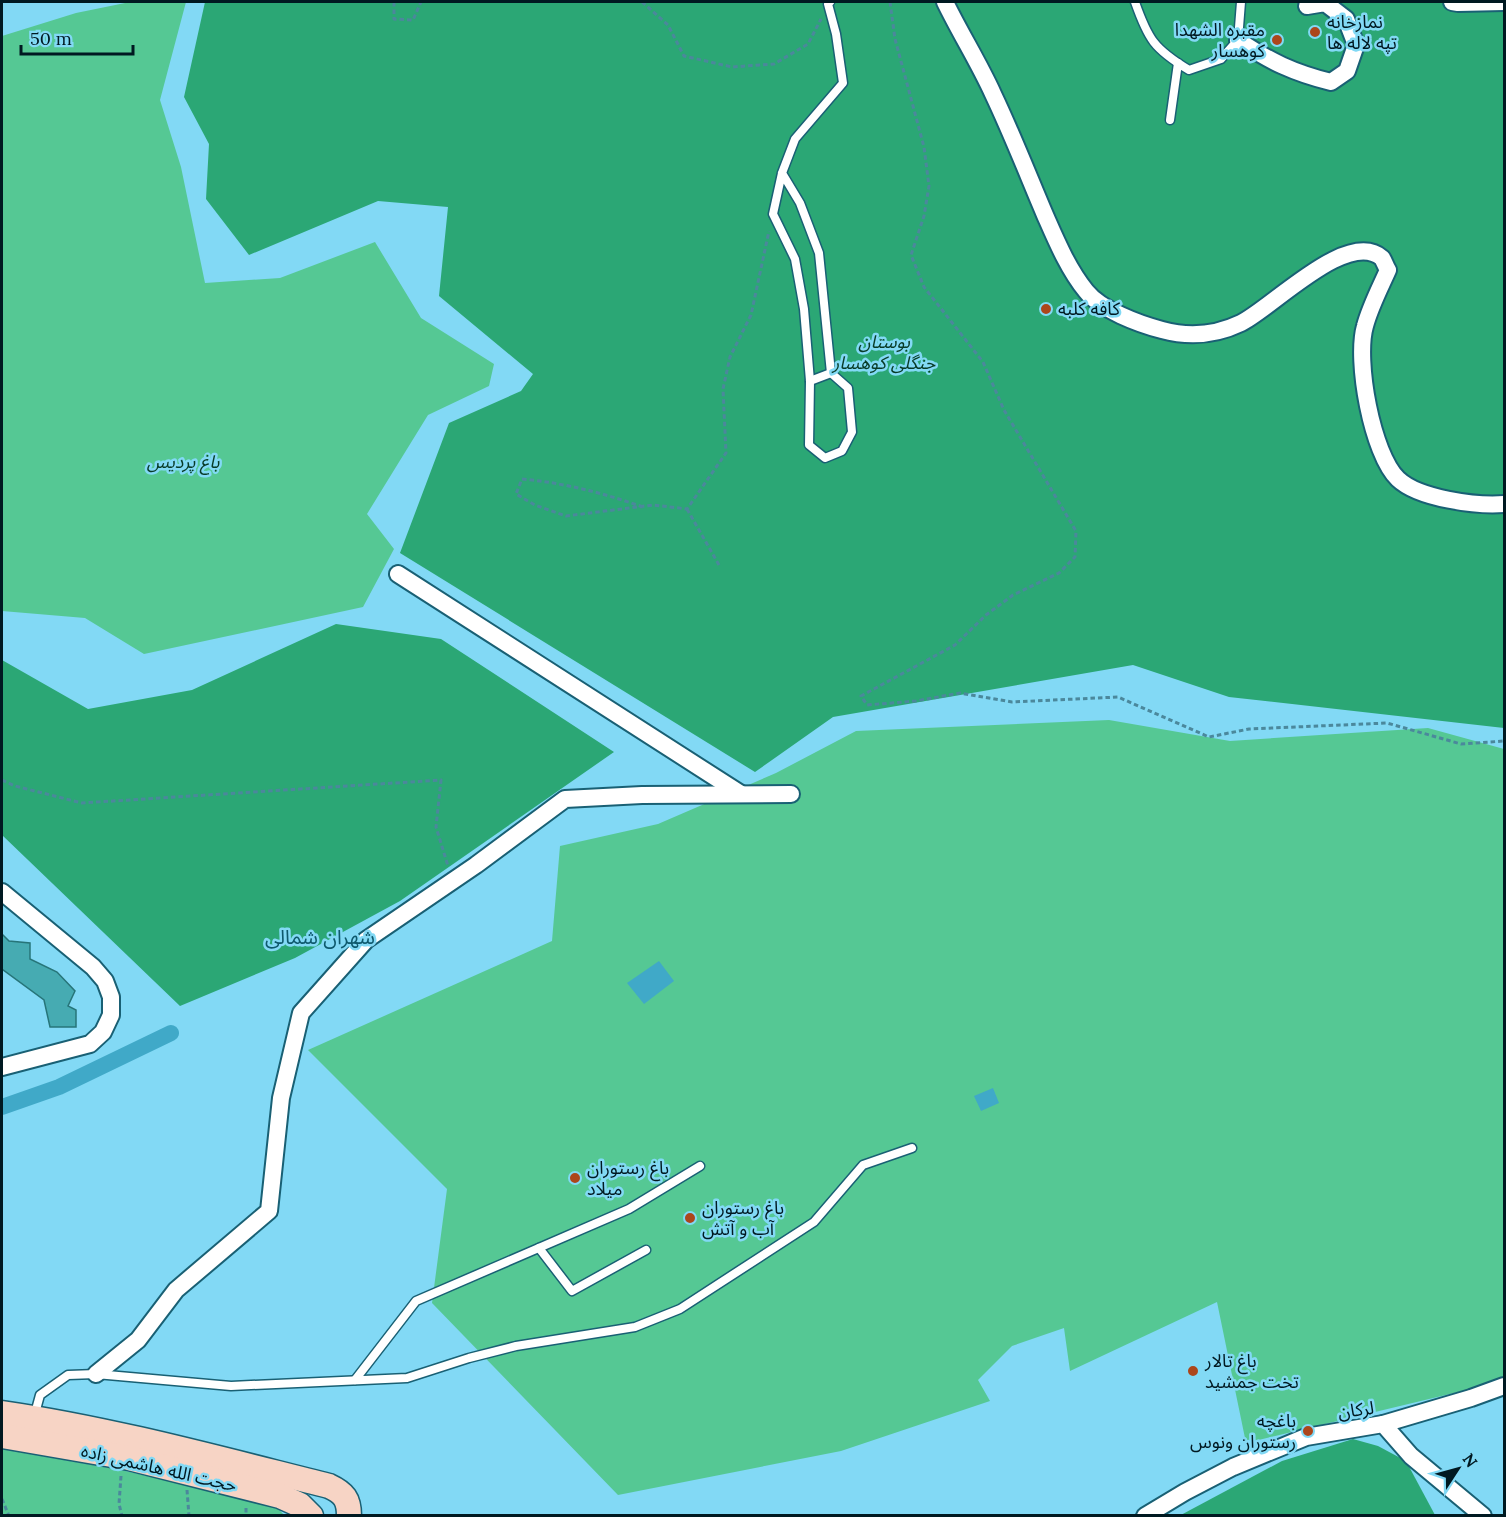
<svg xmlns="http://www.w3.org/2000/svg" width="1506" height="1517" font-family="Lora,'Noto Sans Arabic',serif">
<rect width="100%" height="100%" fill="#82d9f5"/>
<g fill="#55c894">
<polygon points="130,2 186,2 160,100 181,167 205,283 280,278 375,242 421,318 494,364 489,386 428,415 367,514 394,549 363,607 144,654 85,618 2,611 2,36 76,13"/>
<polygon points="1109,720 1230,741 1428,728 1504,749 1504,1381 1246,1443 1217,1302 1070,1371 1064,1328 1012,1346 978,1380 990,1401 841,1451 618,1495 432,1303 447,1189 308,1050 552,941 560,846 658,824 776,773 856,731"/>
<polygon points="2,1449 121,1470 275,1505 284,1515 2,1515"/>
</g>
<g fill="#2ba775">
<polygon points="205,2 1504,2 1504,728 1229,697 1133,665 833,717 755,772 400,553 449,423 521,391 533,374 439,296 448,207 378,201 249,255 206,199 209,144 184,97"/>
<polygon points="336,624 441,639 614,752 400,901 295,958 180,1006 2,835 2,660 88,709 192,690"/>
<polygon points="1353,1439 1378,1446 1406,1461 1435,1515 1179,1516 1282,1461"/>
</g>
<g fill="#40a9c8">
<polygon points="659,961 674,981 644,1004 627,983"/>
<polygon points="993,1088 999,1103 981,1111 974,1096"/>
</g>
<g fill="none" stroke-linecap="round" stroke-linejoin="round">
<polyline stroke="#40a9c8" stroke-width="16" points="2,1107 59,1087 171,1033"/>
</g>
<polygon fill="#46abb2" stroke="#277579" stroke-width="1.5" points="2,934 9,941 30,943 30,959 57,972 75,991 68,1006 76,1010 76,1027 50,1027 44,1000 2,969"/>
<g fill="none" stroke-linecap="round" stroke-linejoin="round">
<defs>
<g id="lane">
<path d="M1135,2C1148,39 1154,49 1189,70L1221,59L1238,40L1241,2"/>
<polyline points="1170,120 1178,63"/>
<polyline points="782,173 800,203 819,253 831,373 848,388 852,432 842,451 825,458 809,445 810,381 804,309 795,259 773,214 782,173 795,139 843,83 836,34 828,4 830,2"/>
<polyline points="810,381 831,373"/>
<polyline points="539,1248 572,1291 646,1250"/>
<polyline points="355,1380 416,1301 629,1209 700,1166"/>
<polyline points="34,1417 40,1395 68,1375 96,1374 231,1386 407,1378 469,1358 516,1346 635,1327 680,1309 814,1222 863,1165 912,1148"/>
</g>
<g id="street">
<path d="M945,2C960,33 979,63 993,94C1012,134 1028,175 1045,215C1056,240 1068,269 1086,291C1101,310 1139,324 1162,330C1188,337 1216,335 1241,323C1272,308 1348,228 1382,258C1384,261 1386,267 1388,270C1380,288 1370,307 1365,326C1355,360 1372,454 1398,479C1419,499 1477,506 1504,504"/>
<polyline points="1452,2 1458,3 1504,2"/>
<path d="M1238,40C1269,61 1294,73 1331,82L1347,71L1356,45L1346,19L1325,3L1307,6"/>
<polyline points="398,574 741,794"/>
<polyline points="2,892 93,967 105,981 111,997 111,1015 103,1032 90,1044 2,1067"/>
<polyline points="96,1374 138,1340 176,1290 269,1211 281,1098 301,1013 366,940 476,865 565,799 642,795 791,794"/>
<polyline points="1383,1424 1471,1398 1504,1386"/>
<polyline points="1145,1516 1185,1492 1233,1467 1306,1437 1383,1424 1411,1456 1483,1516"/>
</g>
<g id="secondary">
<path d="M2,1413C112,1429 221,1459 329,1486C344,1493 349,1499 349,1516"/>
<polyline points="2,1436 129,1458 280,1496 300,1505 311,1516"/>
</g>
</defs>
<use href="#lane" stroke="#196074" stroke-width="11"/>
<use href="#street" stroke="#196074" stroke-width="20"/>
<use href="#secondary" stroke="#196074" stroke-width="27"/>
<g stroke="#4b889c" stroke-width="3" stroke-dasharray="4.5 3" stroke-linecap="butt">
<polyline points="394,2 394,19 413,20 421,2"/>
<polyline points="642,2 668,25 684,56 732,67 774,64 808,44 821,19"/>
<polyline points="890,2 895,39 924,147 929,186 924,216 911,255 924,287 983,362 1004,410 1076,531 1075,557 1059,573 1013,595 986,615 955,645 861,696 867,705 916,701 960,693 1012,702 1118,697 1209,737 1249,729 1387,723 1461,744 1504,741"/>
<path d="M643,507C603,493 565,483 522,479L516,494L535,505L566,516L653,505L687,509L726,453L723,389L730,357L751,315L769,231"/>
<polyline points="687,509 719,565"/>
<polyline points="2,780 15,786 82,803 441,780 436,827 448,866"/>
<polyline points="121,1476 119,1504 122,1516"/>
<polyline points="187,1490 189,1516"/>
<polyline points="2,1499 9,1516"/>
<polyline points="246,1508 246,1516"/>
</g>
<use href="#lane" stroke="#fff" stroke-width="8"/>
<use href="#street" stroke="#fff" stroke-width="16"/>
<use href="#secondary" stroke="#f7d4c5" stroke-width="24"/>
</g>
<g fill="#ac461b" stroke="#82d9f5" stroke-width="2">
<circle cx="1315" cy="32" r="6"/>
<circle cx="1277" cy="40" r="6"/>
<circle cx="1046" cy="309" r="6"/>
<circle cx="575" cy="1178" r="6"/>
<circle cx="690" cy="1218" r="6"/>
<circle cx="1193" cy="1371" r="6"/>
<circle cx="1308" cy="1431" r="6"/>
</g>
<g text-anchor="middle" stroke-width="5" stroke-linejoin="round" paint-order="stroke">
<g font-size="18" fill="#001921" stroke="#82d9f5" text-anchor="start">
<text x="1327" y="28">نمازخانه<tspan x="1327" dy="21">تپه لاله ها</tspan></text>
<text x="1265" y="36" text-anchor="end">مقبره الشهدا<tspan x="1265" dy="21">کوهسار</tspan></text>
<text x="1058" y="315">کافه کلبه</text>
<text x="587" y="1174">باغ رستوران<tspan x="587" dy="21">میلاد</tspan></text>
<text x="702" y="1214">باغ رستوران<tspan x="702" dy="21">آب و آتش</tspan></text>
<text x="1205" y="1367">باغ تالار<tspan x="1205" dy="21">تخت جمشید</tspan></text>
<text x="1296" y="1427" text-anchor="end">باغچه<tspan x="1296" dy="21">رستوران ونوس</tspan></text>
</g>
<g font-size="18" font-style="italic" fill="#083b27" stroke="#82d9f5">
<text x="884" y="348">بوستان<tspan x="884" dy="21">جنگلی کوهسار</tspan></text>
<text x="183" y="468">باغ پردیس</text>
</g>
<g font-size="18" fill="#001921" stroke="#82d9f5">
<text transform="translate(1356 1410) rotate(-7)" y="6">لرکان</text>
<text transform="translate(159 1468) rotate(13)" y="6">حجت الله هاشمی زاده</text>
</g>
<g font-size="20" fill="#0e596d" stroke="#82d9f5">
<text x="320" y="944">شهران شمالی</text>
</g>
</g>
<rect width="1506" height="1517" fill="none" stroke="#001921" stroke-width="6"/>
<g transform="translate(1458 1469) rotate(54)" stroke="#82d9f5" stroke-width="4.5" paint-order="stroke">
<path d="M0-4.5L10 22L0 15L-10 22Z" fill="#001921"/>
<text y="-9" font-size="16" font-weight="bold" text-anchor="middle" fill="#001921">N</text>
</g>
<path d="M21 45v9h112v-9" fill="none" stroke="#001921" stroke-width="3"/>
<text x="30" y="45" font-size="18" fill="#001921" stroke="#82d9f5" stroke-width="4.5" paint-order="stroke">50 m</text>
</svg>
